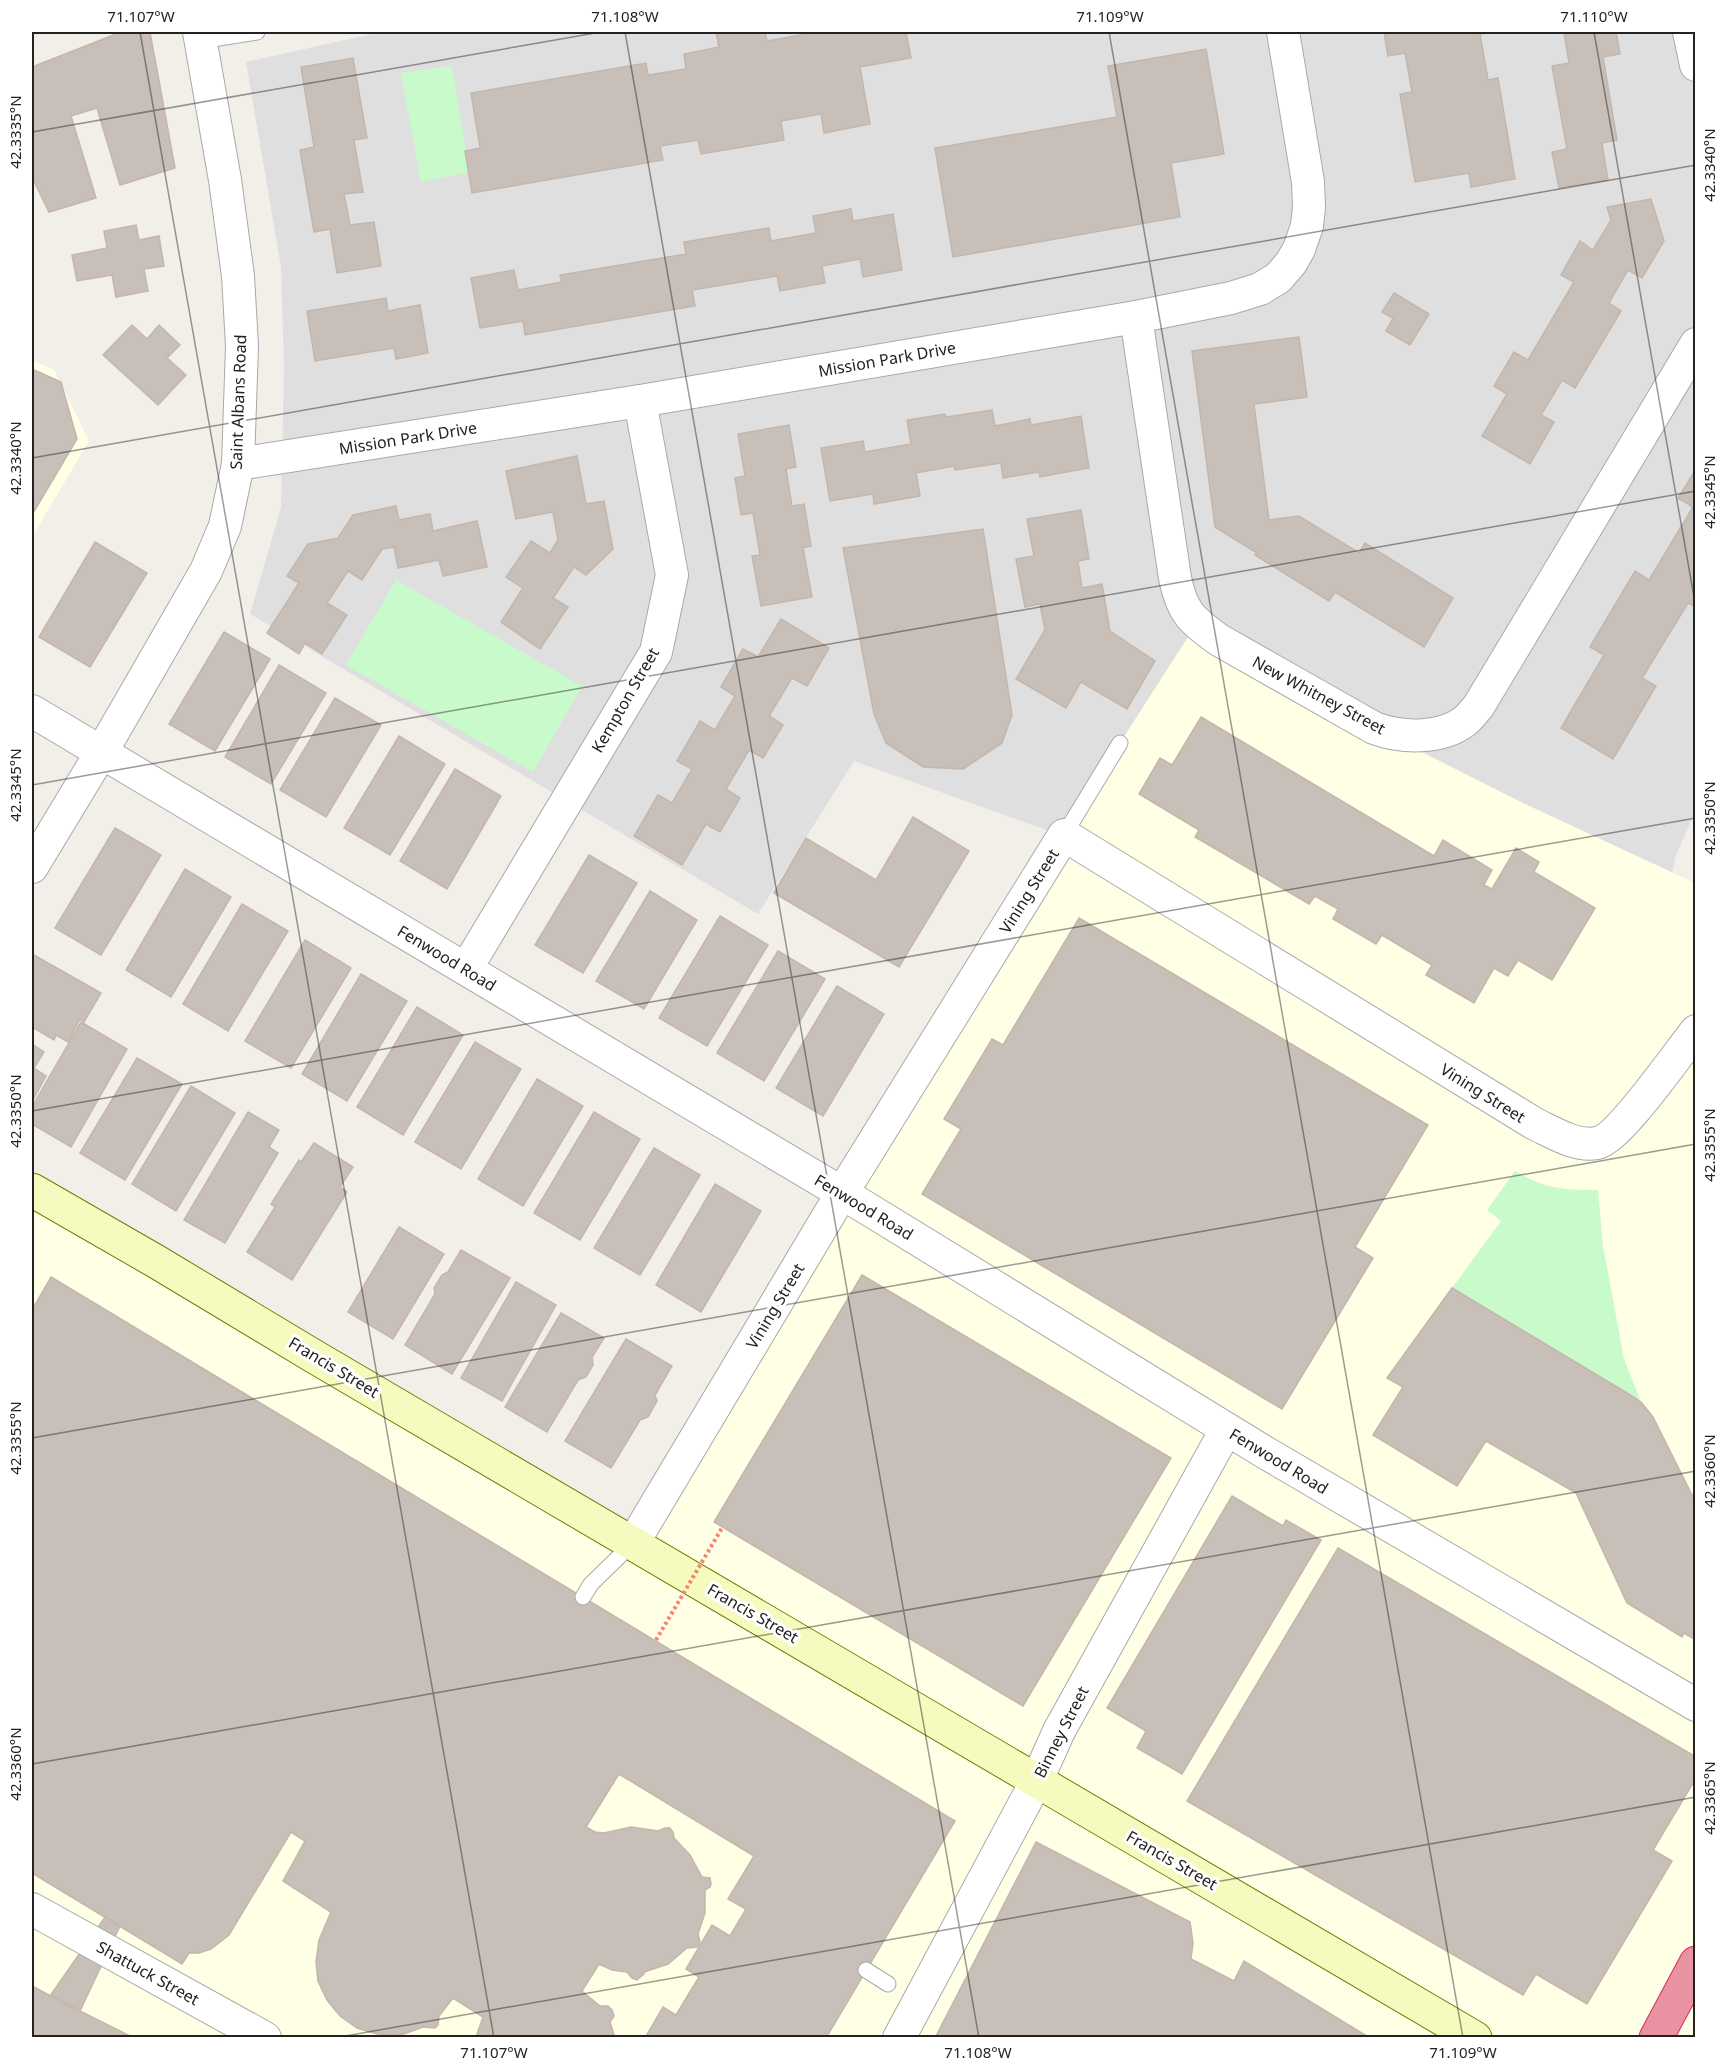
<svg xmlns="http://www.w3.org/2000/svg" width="1727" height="2069" font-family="'Noto Sans',sans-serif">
<rect width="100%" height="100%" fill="#f2efe9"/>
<polygon fill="#e0dfdf" points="381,32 1695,32 1695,812 1676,855 1649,984 1100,849 854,761 758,914 250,614 281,508 284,368 281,267 246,62"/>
<g fill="#ffffe5">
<polygon points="32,360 54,370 89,441 32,537"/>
<polygon points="1197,623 1374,728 1521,802 1695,883 1695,2037 32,2038 32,1190 633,1543 1120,743"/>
</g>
<g fill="#c8facc">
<polygon points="452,66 469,172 421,182 401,73"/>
<polygon points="396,580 582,686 533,772 346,665"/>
<path d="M1515,1171C1546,1189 1562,1190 1598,1190L1603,1246L1624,1359L1641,1402L1452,1288L1501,1221L1487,1210Z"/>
</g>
<g fill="#c7bfb8" stroke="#c4b6ab" stroke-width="1.5">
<polygon points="121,32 150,32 175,168 120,185 97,108 71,116 96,198 49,212 32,177 32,67"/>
<polygon points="716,32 765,32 767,41 806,34 806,32 906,32 911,58 860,67 870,124 824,133 821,114 781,121 784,140 701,154 698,140 660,146 663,160 472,193 465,151 480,148 471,93 646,63 648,75 686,69 684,54 719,47"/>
<polygon points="1384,32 1490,32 1480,34 1488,80 1498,78 1515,179 1471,187 1469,173 1415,182 1400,94 1412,92 1405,53 1388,56"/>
<polygon points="1564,32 1616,32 1620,54 1603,57 1617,140 1602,143 1608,180 1559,188 1552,152 1567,149 1552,66 1569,63"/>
<polygon points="1206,49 1224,154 1171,163 1180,217 953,257 935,148 1117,117 1108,66"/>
<polygon points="353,58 367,138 354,140 363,192 344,194 350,225 374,222 381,266 337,273 330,229 314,232 300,150 314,147 301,67"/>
<polygon points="1651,199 1664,241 1642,278 1628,270 1609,303 1621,311 1575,388 1562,380 1541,415 1554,422 1530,464 1482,436 1507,394 1494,386 1514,352 1528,360 1574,282 1561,275 1580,241 1593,250 1611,220 1607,207"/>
<polygon points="851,209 853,221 893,214 902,270 863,277 860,259 822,266 825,283 780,291 777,276 692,290 695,306 525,335 523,321 480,328 471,278 514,270 518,290 562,282 560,275 686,254 684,242 769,228 771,241 816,233 813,216"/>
<polygon points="136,225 139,240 159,236 164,266 144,269 148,291 116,297 112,275 77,281 72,255 107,248 104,231"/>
<polygon points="1394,293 1429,314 1410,345 1386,331 1393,318 1382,312"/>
<polygon points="386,298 388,311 420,305 428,353 396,359 394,348 315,361 307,311"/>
<polygon points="132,325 147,339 159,325 180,345 167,358 186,375 158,405 103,355"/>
<polygon points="1299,337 1307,397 1254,404 1269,520 1299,516 1359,553 1365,543 1453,598 1424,647 1335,592 1329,601 1255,555 1257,553 1215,527 1192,351"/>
<polygon points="32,369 61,382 77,439 32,515"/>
<polygon points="992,410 995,426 1030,419 1031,425 1081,416 1089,468 1040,477 1039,472 1003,478 1001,463 955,470 954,466 916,473 920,496 874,504 873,494 830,501 821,448 863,441 865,452 911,444 907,420 945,414 946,417"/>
<polygon points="789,425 796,467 786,469 792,506 804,504 811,546 803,548 812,597 761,606 752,556 760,555 753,513 741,515 735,478 745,476 738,434"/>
<polygon points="577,456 586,504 604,501 613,549 586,575 574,567 553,598 568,607 540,649 501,622 523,588 506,577 531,541 550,553 558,540 553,512 516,519 506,471"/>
<polygon points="1696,469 1696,607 1688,603 1642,678 1656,686 1613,759 1561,728 1604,655 1590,647 1635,571 1649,580 1693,507 1678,498"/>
<polygon points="396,506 399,520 430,514 433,531 477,521 487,567 443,576 439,560 398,568 394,547 382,549 362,580 348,571 327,603 347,615 322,654 305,643 299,654 267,633 299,583 287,576 308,544 338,538 353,515"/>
<polygon points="1081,510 1089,559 1078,561 1082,588 1102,584 1110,631 1155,661 1127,709 1081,682 1066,708 1016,679 1045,630 1040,604 1025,607 1016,559 1034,556 1027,519"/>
<polygon points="983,529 1012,715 1002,743 963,769 923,767 886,743 874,714 843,548"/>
<polygon points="95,542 147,573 90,667 39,637"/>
<polygon points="781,619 829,648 807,686 792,678 769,716 783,725 763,758 749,750 726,789 740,798 720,832 706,824 682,865 634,836 658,795 672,803 692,769 677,761 700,721 715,730 735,696 721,687 743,649 758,657"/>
<polygon points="224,632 270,659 215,751 169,724"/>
<polygon points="279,665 326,693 271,784 225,757"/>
<polygon points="335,698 381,725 326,817 280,790"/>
<polygon points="1201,717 1434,856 1443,840 1492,870 1484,885 1492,889 1516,848 1539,862 1534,872 1595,908 1552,980 1518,960 1508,976 1494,968 1474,1003 1426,975 1432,965 1382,935 1376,944 1333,919 1338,909 1315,896 1309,904 1195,837 1199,830 1139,794 1160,758 1172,765"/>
<polygon points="399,736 445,764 390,855 344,828"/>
<polygon points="455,769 501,796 447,889 400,861"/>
<polygon points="913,817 969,851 899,967 774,893 806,838 876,880"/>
<polygon points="115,828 161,855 101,955 55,928"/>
<polygon points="589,855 637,883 583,973 535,945"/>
<polygon points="185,869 231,897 171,997 126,970"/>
<polygon points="650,891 697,920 644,1009 596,981"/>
<polygon points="242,904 288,931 228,1031 183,1004"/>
<polygon points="720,916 768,945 707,1046 659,1018"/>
<polygon points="1079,918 1428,1125 1355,1247 1373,1258 1282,1409 922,1194 961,1129 944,1119 992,1039 1003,1045"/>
<polygon points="305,940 351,968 291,1068 245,1041"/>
<polygon points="778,951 825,979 764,1081 717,1053"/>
<polygon points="32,954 101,993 84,1022 80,1019 68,1042 56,1035 54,1040 32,1027"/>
<polygon points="361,974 407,1001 347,1101 302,1074"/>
<polygon points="837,986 884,1014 823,1116 776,1088"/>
<polygon points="417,1007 463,1035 403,1135 357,1107"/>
<polygon points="81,1022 127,1049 71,1147 32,1124 32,1107"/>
<polygon points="475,1042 521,1069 461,1169 415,1142"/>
<polygon points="32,1044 44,1052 34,1068 46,1076 32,1102"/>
<polygon points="137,1058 182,1084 125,1180 80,1153"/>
<polygon points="537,1079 583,1106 523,1206 478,1179"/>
<polygon points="191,1086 235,1113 176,1211 132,1184"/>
<polygon points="248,1112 279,1130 269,1147 278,1153 225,1243 184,1220"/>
<polygon points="594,1112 640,1139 580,1240 534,1213"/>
<polygon points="314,1143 353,1167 340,1187 347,1192 292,1280 247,1252 275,1207 271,1204 299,1160 301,1162"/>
<polygon points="654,1148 700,1175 640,1275 594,1248"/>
<polygon points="715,1184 761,1211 701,1312 656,1285"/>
<polygon points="399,1227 444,1254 393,1339 348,1312"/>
<polygon points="461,1250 510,1278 452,1374 405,1345 435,1294 434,1288 442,1275 448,1272"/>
<polygon points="862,1275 1171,1458 1023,1706 714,1522"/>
<polygon points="51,1277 955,1821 826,2038 645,2038 663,2007 676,2015 699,1977 686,1969 712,1925 730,1936 746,1909 728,1899 754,1856 619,1774 586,1827 595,1832 604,1833 631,1827 658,1831 665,1828 670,1828 673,1832 674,1838 690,1855 702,1877 710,1878 711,1884 710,1887 705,1890 705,1913 698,1934 700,1942 697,1947 687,1948 668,1964 644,1972 644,1974 637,1980 632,1978 627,1972 612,1970 599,1964 582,1991 600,2006 608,2006 612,2010 614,2016 610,2022 615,2038 470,2038 476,2037 483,2017 453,1998 439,2016 438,2025 435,2028 423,2027 404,2034 390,2035 377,2034 357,2028 340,2016 327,2000 318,1981 316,1962 319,1940 331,1912 283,1881 305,1841 291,1832 229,1935 211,1949 199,1953 189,1953 182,1964 32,1873 32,1310"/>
<polygon points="516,1282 556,1305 502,1401 461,1378"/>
<polygon points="1452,1288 1627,1393 1641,1402 1653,1417 1696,1503 1696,1640 1684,1633 1682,1637 1627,1603 1576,1493 1486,1441 1457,1486 1373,1435 1403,1387 1387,1378"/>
<polygon points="561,1313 604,1338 592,1357 593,1365 586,1377 578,1380 547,1432 505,1407"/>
<polygon points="626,1339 672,1366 655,1395 657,1401 648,1417 640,1420 611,1468 565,1441"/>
<polygon points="1232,1496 1283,1526 1286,1520 1321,1540 1182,1774 1137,1748 1146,1731 1107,1708"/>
<polygon points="1338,1548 1696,1757 1696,1778 1653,1850 1672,1861 1587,2004 1536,1974 1523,1995 1187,1801"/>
<polygon points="1036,1842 1190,1922 1193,1943 1191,1959 1234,1981 1244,1961 1370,2038 935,2038"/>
<polygon points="105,1917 120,1926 80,2011 50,1996"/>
<polygon points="32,1986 60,2001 134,2038 32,2038"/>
</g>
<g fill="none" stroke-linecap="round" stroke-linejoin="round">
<defs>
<g id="lane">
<polyline points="200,41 257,32"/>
<polyline points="1064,835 1120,743"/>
<polyline points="583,1597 591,1584 633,1543"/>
<polyline points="866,1970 888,1984"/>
</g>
<g id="street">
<polyline points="1689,32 1696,65"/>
<path d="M1136,317L1175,578C1182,612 1191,620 1219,640L1374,728C1401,738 1440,740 1465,721C1470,717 1474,711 1478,707L1696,344"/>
<polyline points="238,464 640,401 1136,317 1231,298 1260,289 1278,278 1291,263 1299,249 1307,226 1309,207 1308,182 1283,32"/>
<polyline points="32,711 842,1193 1266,1453 1696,1705"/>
<polyline points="32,867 101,753 206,571 225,526 238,464 242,346 238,276 225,180 199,32"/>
<polyline points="466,969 656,652 672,575 640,401"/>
<path d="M633,1543L842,1193L1064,835L1535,1124C1554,1133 1576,1147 1597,1143C1619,1139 1679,1052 1696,1031"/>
<polyline points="32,1909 265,2038"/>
<polyline points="899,2038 1037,1780 1059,1731 1226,1430"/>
</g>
<polyline id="secondary" points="32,1190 157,1262 315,1357 1475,2038"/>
<polyline id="highway" points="1656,2038 1696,1963"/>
</defs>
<use href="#lane" stroke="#a9a9a9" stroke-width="17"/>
<use href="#street" stroke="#a9a9a9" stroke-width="34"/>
<use href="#secondary" stroke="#707d05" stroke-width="35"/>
<use href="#highway" stroke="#dc2a67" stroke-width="35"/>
<use href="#lane" stroke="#fff" stroke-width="15"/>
<use href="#street" stroke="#fff" stroke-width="32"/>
<use href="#secondary" stroke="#f7fabf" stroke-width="33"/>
<use href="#highway" stroke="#e892a2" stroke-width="33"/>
<polyline stroke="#fa8072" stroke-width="4" stroke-dasharray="3 3" stroke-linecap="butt" points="656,1640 722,1528"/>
</g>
<path fill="none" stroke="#222" stroke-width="1.5" stroke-opacity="0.45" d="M140,32L494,2038M625,32L979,2038M1109,32L1463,2038M1594,32L1696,608M32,132L601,32M32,458L1696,165M32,785L1696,491M32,1111L1696,818M32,1438L1696,1144M32,1764L1696,1471M334,2038L1696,1797"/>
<g text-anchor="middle" stroke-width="6" stroke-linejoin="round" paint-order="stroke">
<g font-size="16" fill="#222" stroke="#fff">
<text transform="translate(887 359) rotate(-10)" y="6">Mission Park Drive</text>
<text transform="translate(238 402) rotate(-88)" y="6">Saint Albans Road</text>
<text transform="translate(408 438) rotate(-9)" y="6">Mission Park Drive</text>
<text transform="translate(1319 695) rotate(28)" y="6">New Whitney Street</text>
<text transform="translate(625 700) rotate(-60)" y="6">Kempton Street</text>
<text transform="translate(1029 891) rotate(-58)" y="6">Vining Street</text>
<text transform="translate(447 958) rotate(31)" y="6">Fenwood Road</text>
<text transform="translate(1483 1093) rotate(32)" y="6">Vining Street</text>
<text transform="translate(864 1207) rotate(31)" y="6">Fenwood Road</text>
<text transform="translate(775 1306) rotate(-59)" y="6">Vining Street</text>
<text transform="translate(334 1367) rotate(31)" y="6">Francis Street</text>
<text transform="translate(1279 1461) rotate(31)" y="6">Fenwood Road</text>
<text transform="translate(753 1613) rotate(30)" y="6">Francis Street</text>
<text transform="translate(1061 1732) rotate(-63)" y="6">Binney Street</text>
<text transform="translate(1172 1860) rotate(30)" y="6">Francis Street</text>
<text transform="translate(148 1973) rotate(29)" y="6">Shattuck Street</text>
</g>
</g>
<rect width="1727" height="2069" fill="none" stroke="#ffffff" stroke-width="66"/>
<rect x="33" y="33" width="1661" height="2003" fill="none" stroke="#222" stroke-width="2"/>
<g font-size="15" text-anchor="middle" fill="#222">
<text x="141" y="22">71.107°W</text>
<text x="625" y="22">71.108°W</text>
<text x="1110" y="22">71.109°W</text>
<text x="1594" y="22">71.110°W</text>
<text transform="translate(16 132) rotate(-90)" y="5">42.3335°N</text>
<text transform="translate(1710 165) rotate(-90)" y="5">42.3340°N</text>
<text transform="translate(16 458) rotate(-90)" y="5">42.3340°N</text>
<text transform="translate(1710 492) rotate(-90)" y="5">42.3345°N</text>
<text transform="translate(16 785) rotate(-90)" y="5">42.3345°N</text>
<text transform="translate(1710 818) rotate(-90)" y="5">42.3350°N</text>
<text transform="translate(16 1111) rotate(-90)" y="5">42.3350°N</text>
<text transform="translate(1710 1145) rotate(-90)" y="5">42.3355°N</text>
<text transform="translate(16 1438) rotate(-90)" y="5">42.3355°N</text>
<text transform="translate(1710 1471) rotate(-90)" y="5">42.3360°N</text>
<text transform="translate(16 1764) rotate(-90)" y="5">42.3360°N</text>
<text transform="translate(1710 1798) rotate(-90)" y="5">42.3365°N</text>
<text x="494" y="2058">71.107°W</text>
<text x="978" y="2058">71.108°W</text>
<text x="1463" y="2058">71.109°W</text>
</g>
</svg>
